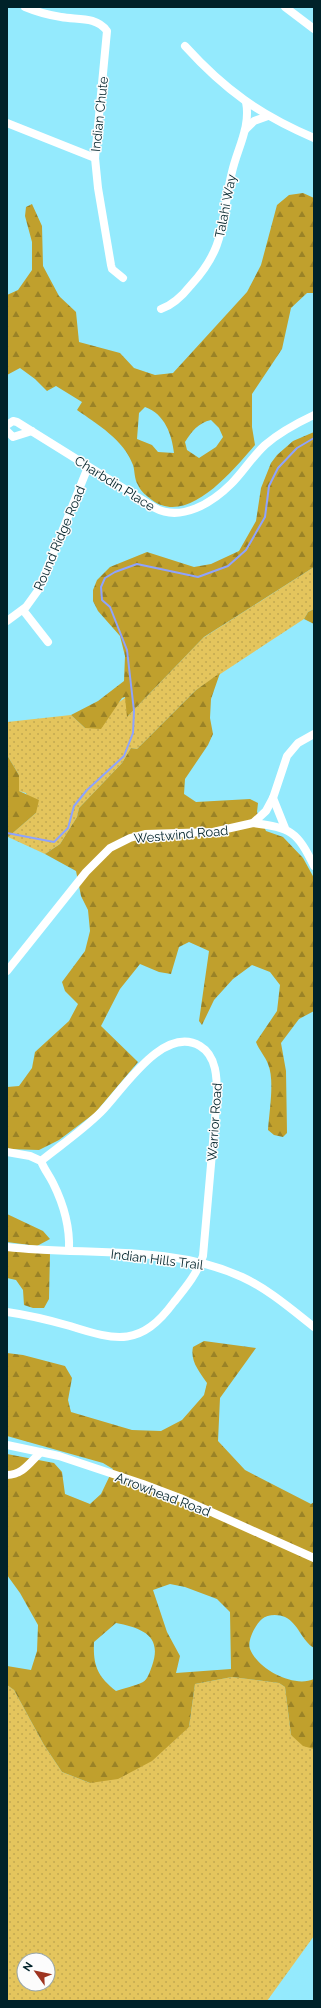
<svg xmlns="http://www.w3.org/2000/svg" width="321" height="2008" font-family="Raleway,sans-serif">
<defs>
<pattern id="grass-dots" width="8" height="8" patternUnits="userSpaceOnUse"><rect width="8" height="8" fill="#e4c55d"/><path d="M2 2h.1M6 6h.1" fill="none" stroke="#c2a951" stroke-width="1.8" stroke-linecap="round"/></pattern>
<pattern id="forest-firs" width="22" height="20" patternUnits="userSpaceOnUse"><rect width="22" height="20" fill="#c0a02d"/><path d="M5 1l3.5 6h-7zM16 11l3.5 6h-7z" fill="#9a8226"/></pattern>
</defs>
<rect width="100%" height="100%" fill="#94eafd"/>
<g fill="url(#grass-dots)" fill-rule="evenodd">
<polygon points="314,567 314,609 308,612 304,619 196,690 137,749 131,748 122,763 79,808 77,817 60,844 45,854 8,837 36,813 26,793 19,791 19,775 7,755 7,722 71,715 85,728 126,697 128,716 203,638"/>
<path d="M232,1677L279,1683L285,1687L291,1735L314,1749V1936L267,2001H7V1685L14,1690L44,1745L62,1772L90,1783L189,1727L195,1684ZM24,1960H48V1984H24Z"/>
</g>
<g fill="url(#forest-firs)" fill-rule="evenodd">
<path d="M303,193L314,198V293H307L291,308L282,349L252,394V427L255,445C234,469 188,527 152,500C147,496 141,492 138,485C134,479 135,471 133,465C124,440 97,424 77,410L82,402L56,386L47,391L35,379L20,368L7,375V295L18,290L32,270V242L25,216L26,207L32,204L42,226L43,266L59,296L76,312L79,342L120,353L134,368L155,375L173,373L247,292L261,265L277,205L289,195ZM145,407C165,414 172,435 174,453L158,452L152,445L137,439L139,413ZM211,420L219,428L223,437L216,447L199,458L187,450L185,442C192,431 198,423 211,420Z"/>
<polygon points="314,432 314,567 204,637 127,717 125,697 122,698 101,729 85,728 71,715 98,701 124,681 125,656 120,636 98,611 93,601 93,590 97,580 110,567 147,552 194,567 211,564 239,551 256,521 261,488 271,463 277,455 293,441"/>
<polygon points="314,609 314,624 304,619 308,612"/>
<path d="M220,673L211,699L210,718L213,734L208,745L185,779L184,794L196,802L250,799L258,803L257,812L266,831L283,837L303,858L314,878V1011L299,1019L281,1043L286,1071L287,1133L283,1137L274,1135L268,1130C269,1113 275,1080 268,1064C265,1056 259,1050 256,1042L277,1011L280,985L270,972L252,965L233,979L214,1000L202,1025L199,1021L209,951L189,942L179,947L171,974L159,972L140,964L120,989L101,1026L138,1062L95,1113L59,1140L39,1150L7,1149V1087L19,1086L32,1068L35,1052L69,1021L78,1004L65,991L62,982L85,951L90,931L88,910L81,896L76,871L45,854L60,844L77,817L79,808L122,763L131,748L137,749L196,690Z"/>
<polygon points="7,755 19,775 19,791 39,800 36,813 7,838"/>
<polygon points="7,1214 43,1231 50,1239 37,1246 7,1242"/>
<polygon points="7,1249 50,1254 49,1299 44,1308 33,1308 24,1305 23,1290 16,1280 7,1278"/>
<path d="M204,1341L256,1348L220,1398L218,1441L245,1470L311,1504L314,1502V1648C302,1641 298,1623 285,1617C279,1614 267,1614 262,1619C255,1625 247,1641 250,1649C258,1670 294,1688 314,1679V1749L303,1746L291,1735L285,1687L279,1683L232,1677L195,1684L189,1727L152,1761L118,1779L90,1783L62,1772L44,1745L14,1690L7,1685V1666L31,1670L37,1651L38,1625L20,1593L7,1575V1454L54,1463L62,1472L65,1494L90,1504L101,1494L113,1469L103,1463L7,1436V1353L23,1355L65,1366L72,1378L68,1400L71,1412L132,1430L161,1431L182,1420L204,1395L207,1383C199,1371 190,1361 193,1347ZM170,1584L185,1587L217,1599L230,1612L231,1669L176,1673L180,1656L167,1632L153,1590ZM116,1623C141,1628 163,1635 152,1666C150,1671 148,1679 143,1682C135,1686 124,1688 116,1691C97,1676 93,1665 94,1642Z"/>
</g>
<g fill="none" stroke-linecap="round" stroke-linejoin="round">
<polyline stroke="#8ea3fd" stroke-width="2" points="7,833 54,842 68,828 74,806 87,790 124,756 133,733 134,711 127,650 110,607 102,600 101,587 105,578 115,572 137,564 198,577 228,566 246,550 265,517 269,486 278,468 297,448 314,438"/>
<g stroke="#fff" stroke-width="8">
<path d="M25,7C37,12 48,15 61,17C77,20 96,16 107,31L95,158L98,188L111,265L112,269L123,278"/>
<polyline points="285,7 314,29"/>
<path d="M185,46C225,90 260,115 314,138"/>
<polyline points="7,123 95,158"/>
<polyline points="245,130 254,121 268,116"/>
<path d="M161,309C173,305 183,295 191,285C228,245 220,220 232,172C237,149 251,127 246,102"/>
<path d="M7,425L13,421L17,422L155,508C181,522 212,503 231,484C243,472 252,457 265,445C280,432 297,423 314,415"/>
<polyline points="7,431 13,437 32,431"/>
<polyline points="23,610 48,642"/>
<polyline points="7,621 26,607 39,589 88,467"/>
<polyline points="273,798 285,828"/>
<path d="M253,823C291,828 297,831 314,866"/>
<polyline points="7,971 86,872 110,848 130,838 145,834 213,832 253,823 266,811 273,798 287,756 298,743 314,734"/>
<path d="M7,1152L30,1156L41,1161C44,1169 49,1175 53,1183C63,1203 70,1227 69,1250"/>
<path d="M7,1247C83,1256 170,1244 242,1277C268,1289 291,1309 314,1327"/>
<path d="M7,1312C28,1315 49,1320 70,1326C117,1341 141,1347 174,1302C186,1287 197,1274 203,1256L217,1096C217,1079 217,1056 200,1046C163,1024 122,1091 101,1112C83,1130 61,1145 41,1161"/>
<polyline points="7,1445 59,1456 143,1484 180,1498 314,1558"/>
<path d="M7,1475C23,1475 30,1462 41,1452"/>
</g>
</g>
<g text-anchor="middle" stroke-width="3" stroke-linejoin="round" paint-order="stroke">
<g font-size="13" fill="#002229" stroke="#fcfcfc">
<text transform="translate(99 114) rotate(-84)" y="5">Indian Chute</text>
<text transform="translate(225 206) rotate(-79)" y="5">Talahi Way</text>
<text transform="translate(115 483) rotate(32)" y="5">Charbdin Place</text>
<text transform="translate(59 538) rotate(-67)" y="5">Round Ridge Road</text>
<text transform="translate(181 834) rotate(-5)" y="5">Westwind Road</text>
<text transform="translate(214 1122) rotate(-86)" y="5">Warrior Road</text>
<text transform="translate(157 1259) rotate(7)" y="5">Indian Hills Trail</text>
<text transform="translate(163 1494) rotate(21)" y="5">Arrowhead Road</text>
</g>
</g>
<rect width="321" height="2008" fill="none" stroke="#002229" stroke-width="16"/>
<g transform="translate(36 1972) rotate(303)"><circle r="19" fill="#fcfcfc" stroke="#97a5a8"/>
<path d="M0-3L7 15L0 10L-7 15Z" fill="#9e3421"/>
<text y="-6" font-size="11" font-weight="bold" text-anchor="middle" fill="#002229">N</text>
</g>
</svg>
